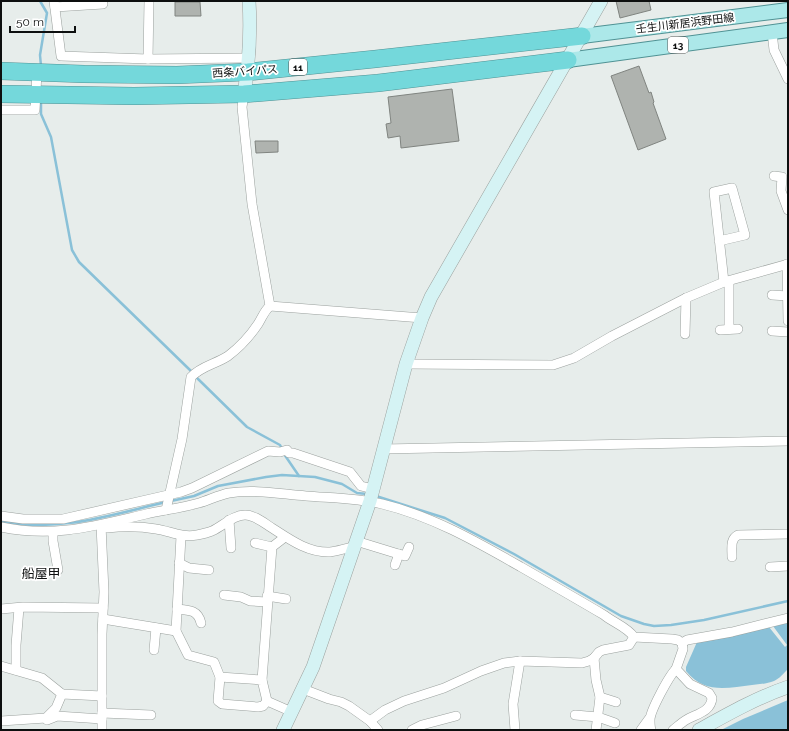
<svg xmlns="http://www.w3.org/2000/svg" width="789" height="731" font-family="Raleway,'Noto Sans JP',sans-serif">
<rect width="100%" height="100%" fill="#e7edeb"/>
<g fill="#8ac1d8">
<path d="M788,621V669C784,673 779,679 774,681C767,684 759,684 752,685C727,688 704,694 686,671V667L697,642L769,627L785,647L787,645L773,626Z"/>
<polygon points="788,700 788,730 721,730 743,719"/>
</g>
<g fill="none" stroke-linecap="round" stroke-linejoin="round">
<g stroke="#8ac1d8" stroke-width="2.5">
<polyline points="40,1 47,13 40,55 41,66"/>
<polyline points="41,101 41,114 51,137 72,250 79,262 192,372"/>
<polyline points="195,376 247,427 280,445 282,449"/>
<polyline points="284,454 299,476"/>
<polyline points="376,496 445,518 514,554 621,616 644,624 654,626 671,625 704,620 788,601"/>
<polyline points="171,501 194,496 218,486 266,477 282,475 315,477 342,484 357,493 367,494"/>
<path d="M1,521C59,533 110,515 166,502"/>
</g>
</g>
<g fill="#afb3af" stroke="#808480">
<polygon points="616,1 649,1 651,10 620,18"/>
<polygon points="175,2 200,2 201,16 175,16"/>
<polygon points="639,66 649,93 651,92 654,102 653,103 666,139 638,150 611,76"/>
<polygon points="452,89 459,141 401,148 400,136 388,138 386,124 391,123 388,97"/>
<polygon points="255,141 278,141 278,152 256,153"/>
</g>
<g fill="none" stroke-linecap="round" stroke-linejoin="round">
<defs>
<g id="street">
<polyline points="54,1 61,56 148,59 249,58"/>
<polyline points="55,7 103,4"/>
<polyline points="772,32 774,50 788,79"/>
<polyline points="148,59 149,1"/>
<polyline points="1,110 35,110 37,72"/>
<polyline points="774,176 782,177 781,191 788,210"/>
<polyline points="719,241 745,235 732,188 714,192 724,282"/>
<polyline points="787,264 788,321"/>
<polyline points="729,281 729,329"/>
<polyline points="772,295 788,296"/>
<polyline points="270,306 422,318"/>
<polyline points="720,330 738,329"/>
<polyline points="772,331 788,332"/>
<polyline points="685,334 686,298"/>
<polyline points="406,364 553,365 574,358 612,336 686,298 724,282 788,264"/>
<polyline points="383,449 788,441"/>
<path d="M166,510L182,439L191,377C201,366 216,364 228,356C240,347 250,336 258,324C262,318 264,311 270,306L252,204L242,107L244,94"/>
<polyline points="1,516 23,519 63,519 181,492 192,488 268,451 280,452 287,450 289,453 293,453 350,472 361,486 373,489"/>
<polyline points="229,520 231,548"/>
<polyline points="101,525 104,592 102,634 102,730"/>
<path d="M1,527C54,538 94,526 146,514C164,510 181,508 199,503C209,500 219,495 229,493C255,489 280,494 306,496C331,498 357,498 382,504C432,516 477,542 521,567C549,583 577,599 604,615C614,623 627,627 634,637L672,639L678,640L682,643L683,649L676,669L690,684L709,693L712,698C711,712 696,714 686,720C681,723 677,727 673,730"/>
<path d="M107,528C124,526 139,526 156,529C170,531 182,538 197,535C202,534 207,533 212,531C223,526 233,515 245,515C255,515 264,523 272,528C289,539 308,553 330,552C338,551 346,548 354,547"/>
<polyline points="53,532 53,541 58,570"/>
<polyline points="181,536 176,631 188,655 214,662 220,677 218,701 222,704 258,707 263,706 267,701 292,712"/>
<polyline points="356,541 405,556 409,547"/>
<polyline points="255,543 272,547"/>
<path d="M732,557C732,548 730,539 738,535L788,534"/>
<polyline points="179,563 189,568 209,570"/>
<polyline points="395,565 399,554"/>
<polyline points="770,567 788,566"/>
<polyline points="224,595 241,597 250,601 267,602"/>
<polyline points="267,596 286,599"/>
<polyline points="1,609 23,607 103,608"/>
<path d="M177,609C189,610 198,610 201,623"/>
<polyline points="103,619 176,631"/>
<polyline points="682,643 687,640 732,632 788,618"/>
<polyline points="154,650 156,628"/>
<polyline points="594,658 596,680 600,697 596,730"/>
<polyline points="1,666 42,678 62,694"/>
<polyline points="16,670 16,645 19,608"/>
<polyline points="220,677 262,680 267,701"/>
<polyline points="262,680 272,547 285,537"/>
<polyline points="303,689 329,699 341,702 349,706 370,721 378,730"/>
<polyline points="600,697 616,702"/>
<polyline points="102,713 151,715"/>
<polyline points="575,715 598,717 615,723"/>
<polyline points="47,720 57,716 102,719"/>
<polyline points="1,721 46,718 56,708 62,694 102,696"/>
<polyline points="370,721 385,710 404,701 444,688 481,671 504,663 520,661 582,663 589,661 594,658 599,652 603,650 629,645 634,637"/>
<polyline points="412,730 422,725 456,716"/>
<polyline points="515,730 513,704 520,661"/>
<polyline points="641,730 649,719"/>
<path d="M651,730C650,727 650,723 650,720C650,711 669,676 676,669"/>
</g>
<g id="secondary">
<path d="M244,94C249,63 251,32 249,1"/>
<polyline points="283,730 313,667 370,501 406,364 422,318 431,297 601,1"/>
<path d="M699,730C728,714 756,698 788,687"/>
</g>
<g id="primary">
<polyline points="582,36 788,10"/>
<polyline points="568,60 788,30"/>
</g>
<g id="highway">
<polyline points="1,71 84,74 177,75 248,72 375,59 582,36"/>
<polyline points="1,94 134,96 244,94 378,83 568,60"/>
</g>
</defs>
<use href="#street" stroke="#9ba19e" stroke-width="10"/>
<use href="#secondary" stroke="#9ba19e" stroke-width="14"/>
<use href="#primary" stroke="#509294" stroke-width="16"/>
<use href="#highway" stroke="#509294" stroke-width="18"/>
<use href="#street" stroke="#fff" stroke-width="9"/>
<use href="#secondary" stroke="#d5f3f4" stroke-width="13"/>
<use href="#primary" stroke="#ace8e9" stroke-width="14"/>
<use href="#highway" stroke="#74d8db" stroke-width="17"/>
</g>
<g text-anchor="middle" stroke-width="3.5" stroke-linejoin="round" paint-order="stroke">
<g fill="#fff" stroke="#565757" stroke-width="1">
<rect x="668" y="37" width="20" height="16" rx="3"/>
<rect x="289" y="59" width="18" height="16" rx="3"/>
</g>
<g font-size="10" font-weight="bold" fill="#0d0f0f">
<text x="678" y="49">13</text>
<text x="298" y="71">11</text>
</g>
<g font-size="11" fill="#0d0f0f" stroke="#fff">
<text transform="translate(685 23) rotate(-7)" y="4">壬生川新居浜野田線</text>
<text transform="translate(245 71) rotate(-4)" y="4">西条バイパス</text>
</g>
<g font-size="13" fill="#0d0f0f" stroke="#fff">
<text x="41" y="578">船屋甲</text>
</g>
</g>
<rect width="789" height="731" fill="none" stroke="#0d0f0f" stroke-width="4"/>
<path d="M10 26v6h65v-6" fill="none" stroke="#0d0f0f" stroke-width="2"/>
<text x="16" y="26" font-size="12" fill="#0d0f0f" stroke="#ffffff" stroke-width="3" paint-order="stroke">50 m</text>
</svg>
